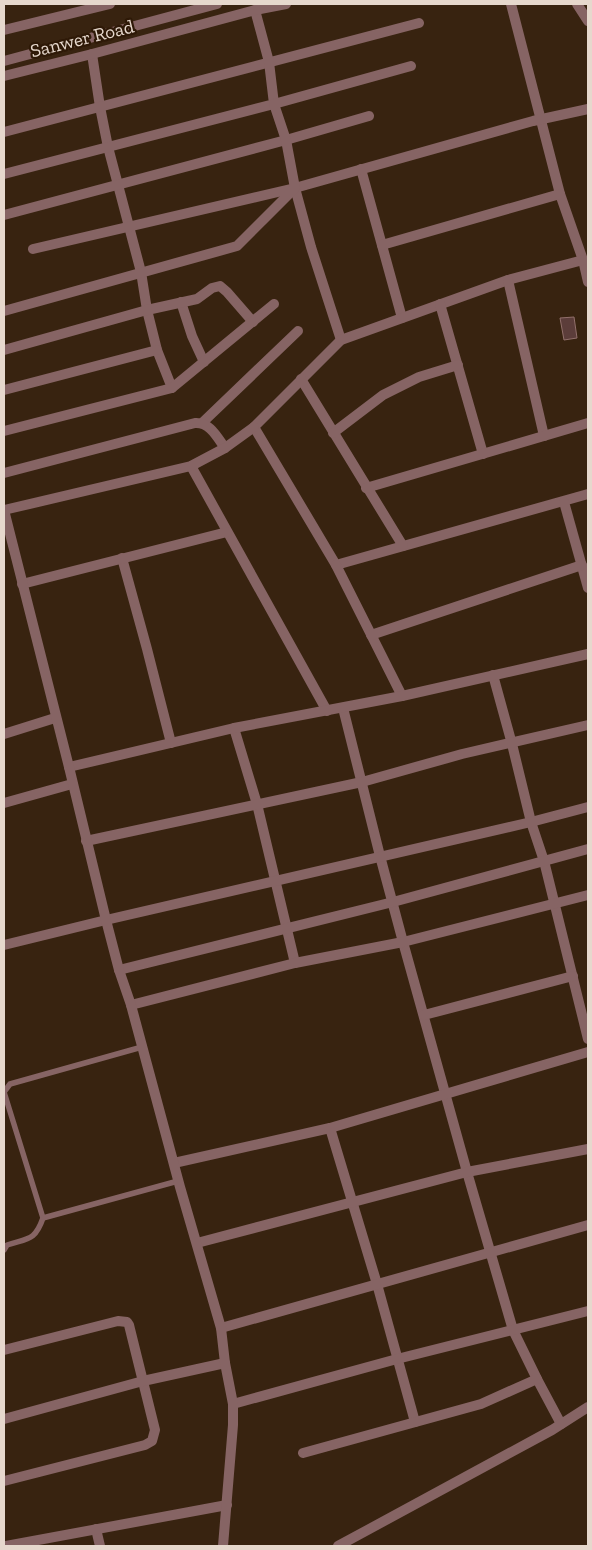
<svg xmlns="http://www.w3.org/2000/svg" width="592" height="1550" font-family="'Zilla Slab',serif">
<rect width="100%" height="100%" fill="#382310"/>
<polygon fill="#5c3d3a" stroke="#92706b" points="574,317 577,338 564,340 560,318"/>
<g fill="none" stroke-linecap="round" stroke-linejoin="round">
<g stroke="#866464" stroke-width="5.5">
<polyline points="43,1218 4,1092 10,1084 142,1047"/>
<path d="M4,1250L7,1245C28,1238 35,1241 43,1218L178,1181"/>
</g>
<g stroke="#866464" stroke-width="10">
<polyline points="511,4 560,194 583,260 588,282"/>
<polyline points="577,4 588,21"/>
<polyline points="4,30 110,4"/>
<polyline points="92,54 100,107 108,147 141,272 147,310 157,350 172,388"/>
<polyline points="4,132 419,23"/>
<polyline points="361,169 402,318"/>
<polyline points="4,174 274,104 269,62 255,10"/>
<polyline points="295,188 533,121 588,109"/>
<polyline points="4,215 286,140 369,116"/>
<polyline points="382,245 560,194"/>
<polyline points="33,249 295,188 311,247 341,340"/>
<polyline points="583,260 508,280 341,340 254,427 336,565 588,494"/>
<polyline points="508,280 544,436"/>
<polyline points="181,302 192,336 204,362"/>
<polyline points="440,304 483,454"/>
<polyline points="4,311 237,246 295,188 286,140 274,104 411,66"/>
<polyline points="4,350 147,310 197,299 212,288 220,286 227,292 253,322"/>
<polyline points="301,379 403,546"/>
<polyline points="4,390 157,350"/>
<polyline points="202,423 298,331"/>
<polyline points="4,431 172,388 274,304"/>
<polyline points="333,433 383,395 419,377 458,365"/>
<polyline points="191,466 327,711"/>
<path d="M4,473L195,423C210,422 217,437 225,448"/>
<polyline points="366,488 588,423"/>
<polyline points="564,502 588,588"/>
<polyline points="122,558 147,649 171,743"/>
<polyline points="336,565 402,696"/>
<polyline points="22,584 227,532"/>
<polyline points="371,635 582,565"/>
<polyline points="493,675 512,744 531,822 544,861 588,1039"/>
<polyline points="343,708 380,856 403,942 467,1172 513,1330 537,1379 561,1424"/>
<polyline points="234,728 257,804 295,963"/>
<polyline points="4,734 55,718"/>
<polyline points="69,767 234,728 402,696 588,654"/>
<polyline points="4,803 72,784"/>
<polyline points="86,841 362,782 462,754 588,725"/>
<polyline points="4,945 106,920 531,822 588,807"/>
<polyline points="119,970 393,902 588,849"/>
<polyline points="131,1005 295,963 403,942 588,895"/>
<polyline points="424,1015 573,976"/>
<polyline points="330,1128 377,1284 415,1422"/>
<polyline points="174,1163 330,1128 588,1052"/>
<polyline points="197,1243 467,1172 588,1149"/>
<polyline points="221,1328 588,1225"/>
<polyline points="4,1350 118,1321 127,1322 129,1325 155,1430 152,1441 145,1445 4,1481"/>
<polyline points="233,1404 397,1359 588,1311"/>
<polyline points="4,1419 143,1381 225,1363"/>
<polyline points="303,1453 481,1404 537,1379"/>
<polyline points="96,1529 100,1546"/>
<polyline points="6,1546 227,1505"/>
<polyline points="223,1546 233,1425 233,1404 225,1363 221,1328 180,1187 131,1005 119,970 106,920 69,767 4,510 191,466 225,448 254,427"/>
</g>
<g stroke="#866464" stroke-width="10">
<polyline points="4,61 217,4"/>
<polyline points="4,76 92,54 255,10 286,4"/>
<polyline points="338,1546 552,1430 588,1407"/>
</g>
</g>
<g text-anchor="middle" stroke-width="4.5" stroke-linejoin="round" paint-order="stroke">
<g font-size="19" fill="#e6d8cd" stroke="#2e1907">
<text transform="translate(82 38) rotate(-14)" y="7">Sanwer Road</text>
</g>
</g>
<rect width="592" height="1550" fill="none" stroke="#e6d8cd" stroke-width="10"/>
</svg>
